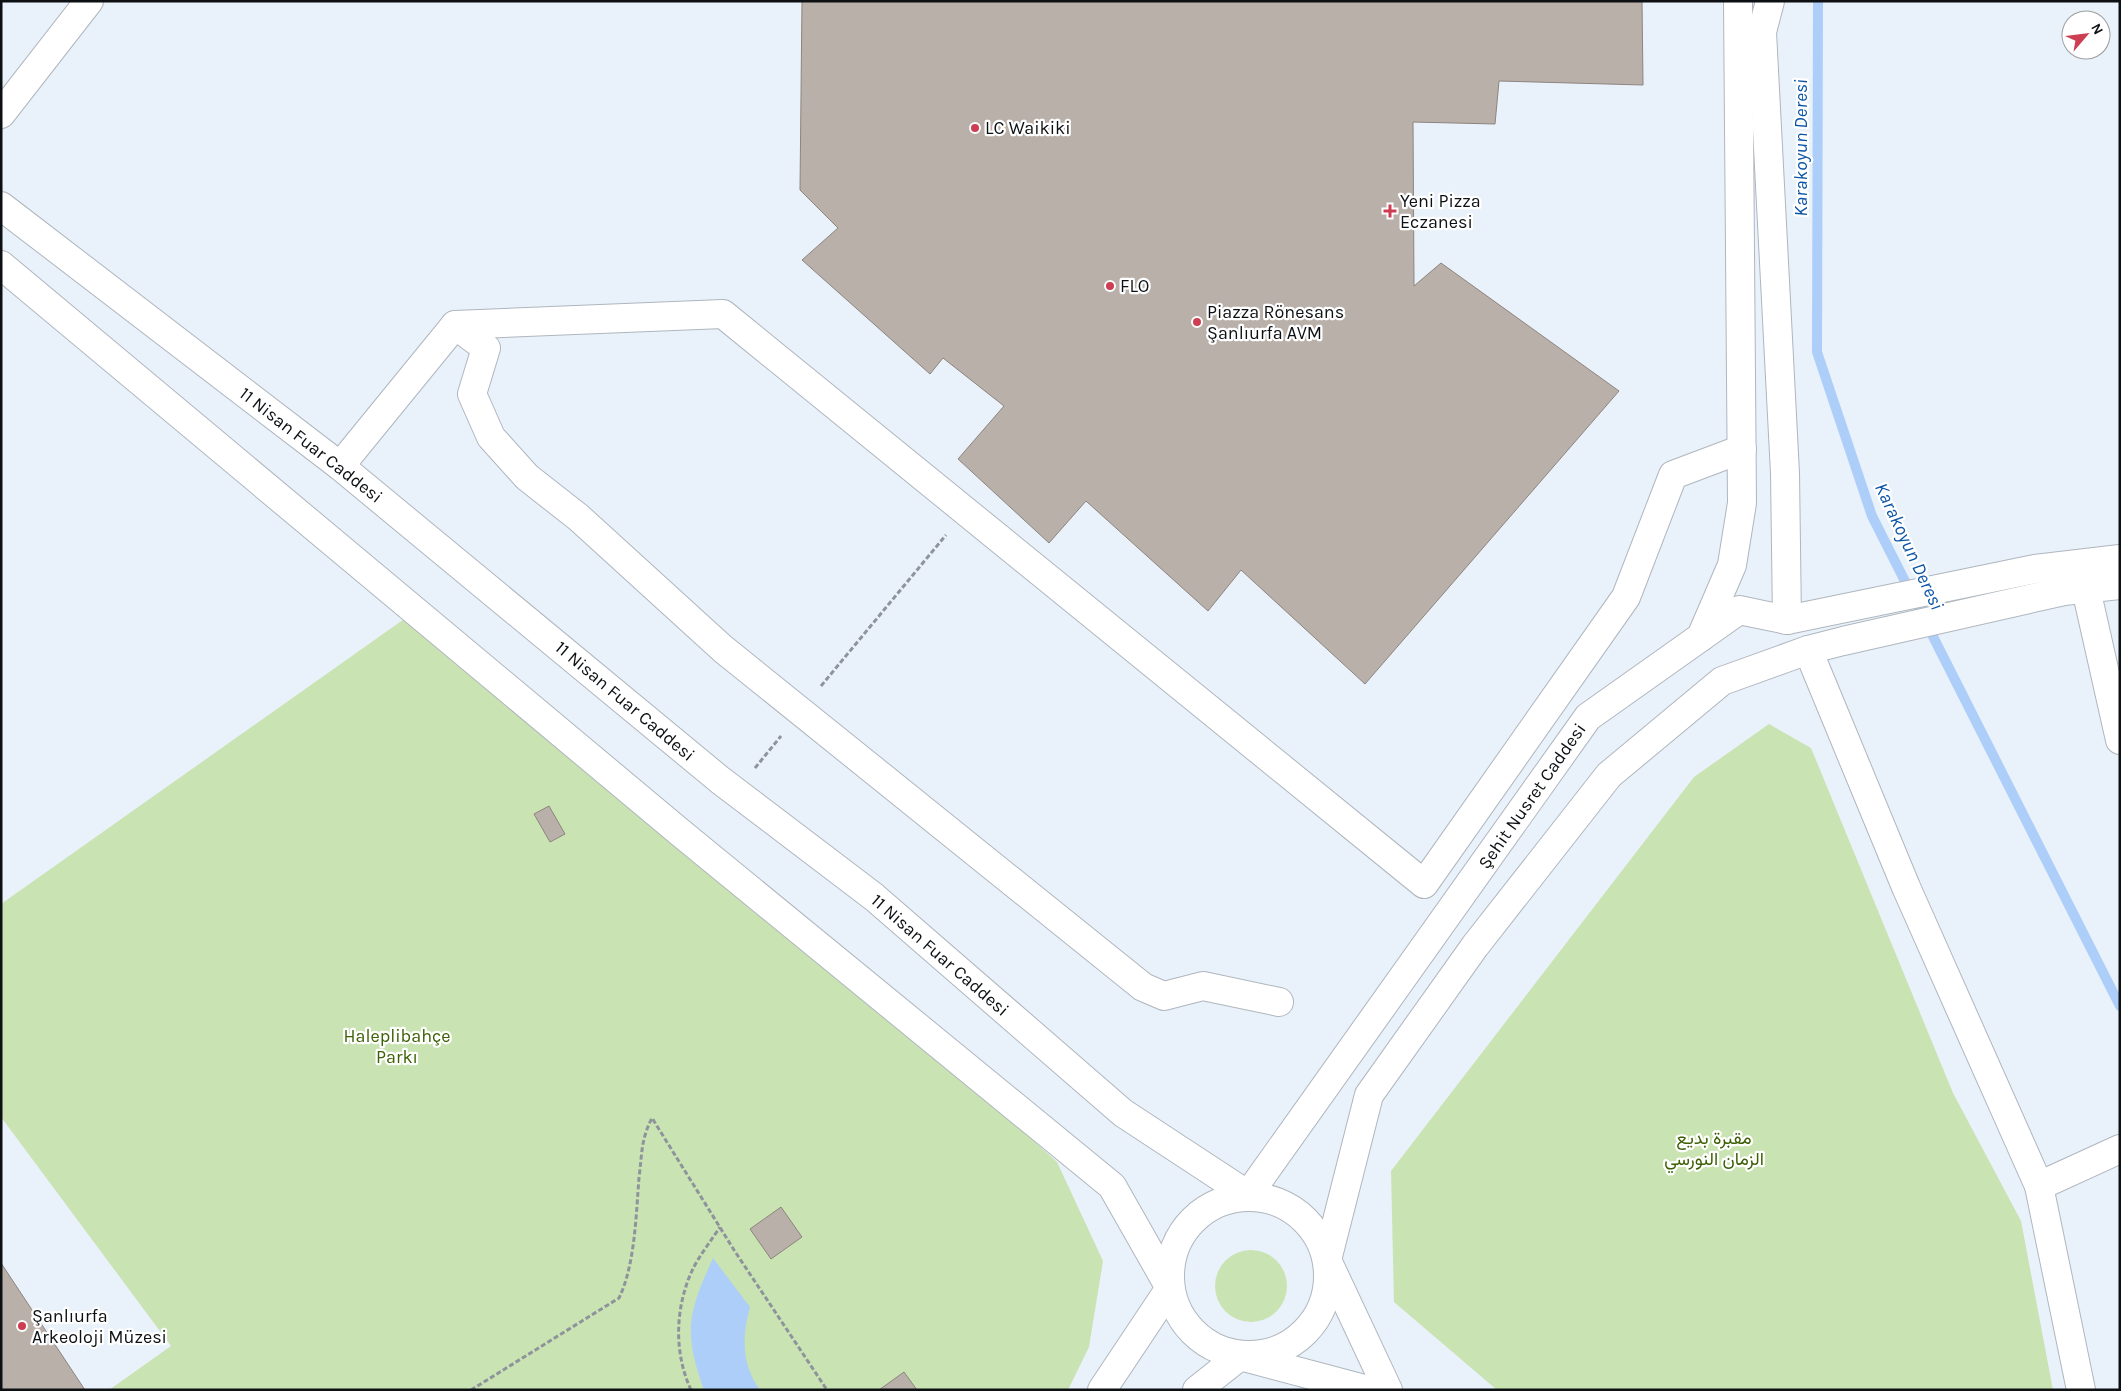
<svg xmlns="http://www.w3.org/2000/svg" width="2121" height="1391" font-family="Karla,Vazirmatn,sans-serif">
<rect width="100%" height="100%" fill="#e9f1fa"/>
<g fill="#cae3b3">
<polygon points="407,617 782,916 1057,1162 1103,1261 1089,1347 1068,1390 109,1390 171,1346 1,1117 1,904"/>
<polygon points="1769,724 1811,748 1953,1093 2021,1221 2053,1390 1497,1390 1394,1302 1391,1171 1694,777"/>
<circle cx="1251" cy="1286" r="36"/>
</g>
<path fill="#adcef9" d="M713,1258L750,1307C742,1336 741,1364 760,1390H704C683,1331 688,1313 713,1258Z"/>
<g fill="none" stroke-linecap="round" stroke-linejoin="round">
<polyline stroke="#adcef9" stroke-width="10" points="1818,1 1817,352 1872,516 2120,1006"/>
</g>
<g fill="#bab0aa" stroke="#8d847e">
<polygon points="802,1 1642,1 1643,85 1499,81 1495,124 1413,122 1414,286 1441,263 1619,391 1365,684 1241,570 1208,611 1086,501 1049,543 958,459 1004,406 943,358 930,374 802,260 838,228 800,190"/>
<polygon points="549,806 565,834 550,842 534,814"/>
<polygon points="781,1207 802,1237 771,1259 750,1229"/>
<polygon points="1,1263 85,1390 1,1390"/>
<polygon points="904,1372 917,1390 879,1390"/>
</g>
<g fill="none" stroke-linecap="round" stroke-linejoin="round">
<defs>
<g id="street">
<polyline points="1,114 89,1"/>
<polyline points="455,325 486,348 472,394 491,437 527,477 578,517 723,649 1143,987 1164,996 1203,986 1279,1002"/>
<polyline points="340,466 455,325 723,314 1424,884 1626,597 1673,475 1742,449"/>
<polyline points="1808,650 1906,887 2039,1186 2081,1390"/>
<polyline points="2039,1186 2120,1149"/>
</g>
<g id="secondary">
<polyline points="1770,1 1762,32 1785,473 1787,620"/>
<polyline points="1,206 340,466 720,780 874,897 1123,1113 1248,1195 1588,717 1739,610 1787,620 2035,569 2120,559"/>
<polyline points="1,265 682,834 1112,1186 1170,1288 1102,1390"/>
<polyline points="2086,589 2120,740"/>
<polyline points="1701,637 1732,565 1742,503 1738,1"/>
<circle cx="1249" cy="1276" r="79"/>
<polyline points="1197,1390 1240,1356 1368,1390"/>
<polyline points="1388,1390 1327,1260 1369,1095 1475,946 1609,775 1722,681 1808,650 1843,641 2064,591 2120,585"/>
</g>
</defs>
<use href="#street" stroke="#afb6be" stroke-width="30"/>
<use href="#secondary" stroke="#afb6be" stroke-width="30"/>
<g stroke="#8e949b" stroke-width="3" stroke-dasharray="5 2.5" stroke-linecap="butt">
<polyline points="821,686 946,535"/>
<polyline points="755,768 781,736"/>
<path d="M471,1390L619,1298C635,1265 636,1215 639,1178C642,1154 641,1139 652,1118L734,1250L827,1390"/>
<path d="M691,1390C674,1353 675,1310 691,1273C698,1257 711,1241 720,1227"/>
</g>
<use href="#street" stroke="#fff" stroke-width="28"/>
<use href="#secondary" stroke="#fff" stroke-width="28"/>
</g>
<g fill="#ce3e52" stroke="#fff" stroke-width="2">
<circle cx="975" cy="128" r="5"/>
<path d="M1387.5 203.5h5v5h5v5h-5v5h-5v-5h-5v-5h5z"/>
<circle cx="1110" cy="286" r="5"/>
<circle cx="1197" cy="322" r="5"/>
<circle cx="22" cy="1326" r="5"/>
</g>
<g text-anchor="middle" stroke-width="4.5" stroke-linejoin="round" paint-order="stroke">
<g font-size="18" fill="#0d1013" stroke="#fff" text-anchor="start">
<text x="985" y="134">LC Waikiki</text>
<text x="1400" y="207">Yeni Pizza<tspan x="1400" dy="21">Eczanesi</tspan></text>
<text x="1120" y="292">FLO</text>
<text x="1207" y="318">Piazza Rönesans<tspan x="1207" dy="21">Şanlıurfa AVM</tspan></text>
<text x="32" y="1322">Şanlıurfa<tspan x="32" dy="21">Arkeoloji Müzesi</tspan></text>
</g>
<g font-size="18" fill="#0d1013" stroke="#fff">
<text transform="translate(311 445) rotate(38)" y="6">11 Nisan Fuar Caddesi</text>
<text transform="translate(625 701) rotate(40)" y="6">11 Nisan Fuar Caddesi</text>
<text transform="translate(1532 796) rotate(-55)" y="6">Şehit Nusret Caddesi</text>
<text transform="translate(940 955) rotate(41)" y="6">11 Nisan Fuar Caddesi</text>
</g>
<g font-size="18" fill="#3d6005" stroke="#fff">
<text x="397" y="1042">Haleplibahçe<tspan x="397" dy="21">Parkı</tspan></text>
<text x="1714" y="1144">مقبرة بديع<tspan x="1714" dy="21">الزمان النورسي</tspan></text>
</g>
<g font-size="19" font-style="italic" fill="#0c55a6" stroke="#fff">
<text transform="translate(1800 148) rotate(-90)" y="7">Karakoyun Deresi</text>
<text transform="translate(1910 546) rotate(65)" y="7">Karakoyun Deresi</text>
</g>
</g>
<rect width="2121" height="1391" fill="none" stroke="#0d1013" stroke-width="5"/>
<g transform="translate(2086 35) rotate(62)"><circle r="24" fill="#ffffff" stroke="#9e9fa1"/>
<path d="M0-4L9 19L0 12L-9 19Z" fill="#ce3e52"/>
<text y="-8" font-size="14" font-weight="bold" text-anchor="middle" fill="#0d1013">N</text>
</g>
</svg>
